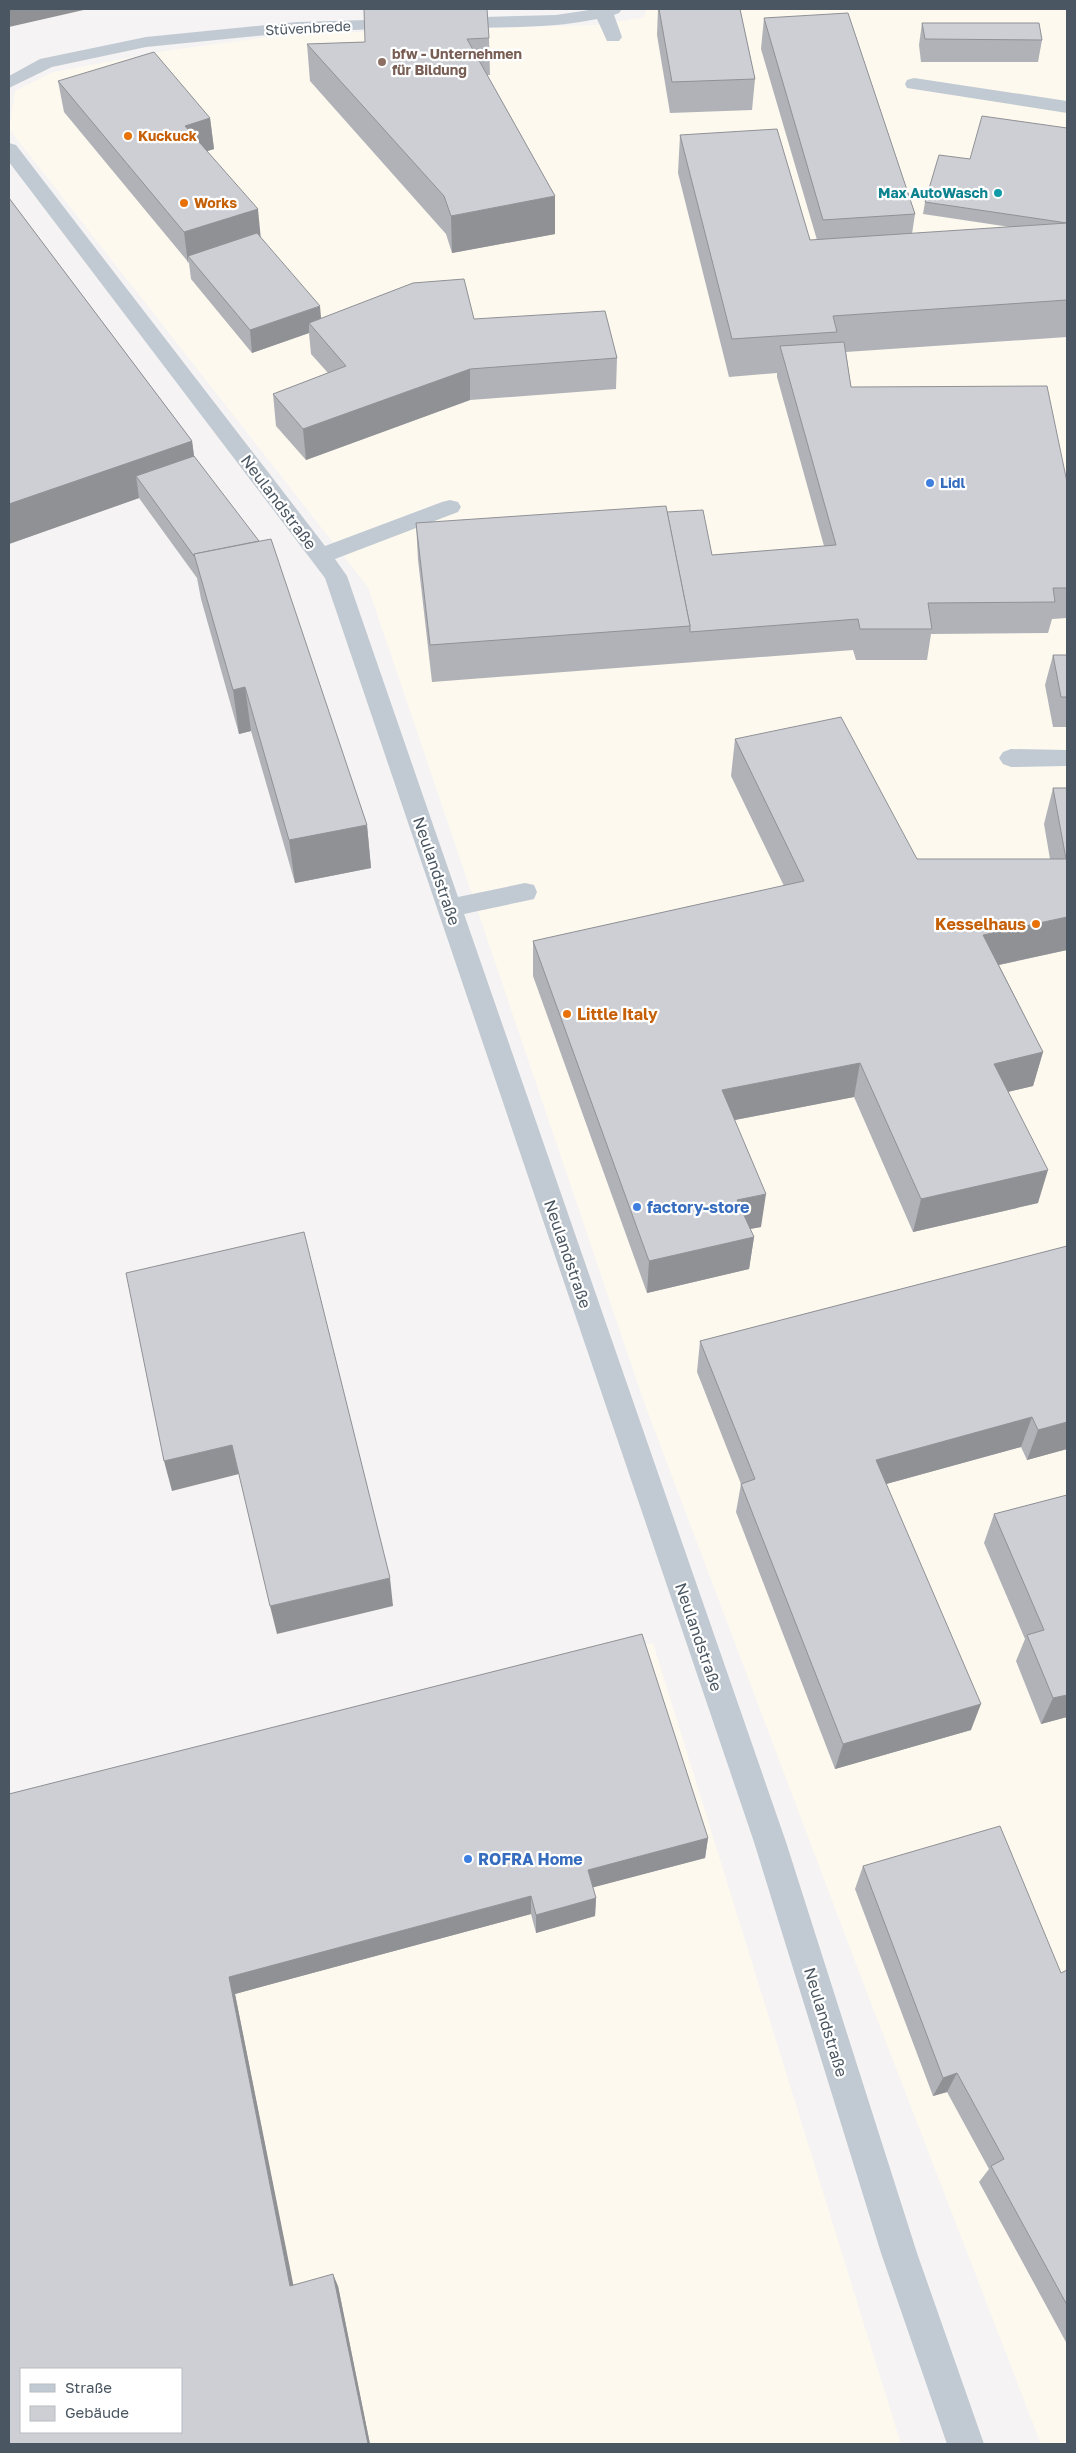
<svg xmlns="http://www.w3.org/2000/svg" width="1076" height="2453" font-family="'Golos Text',sans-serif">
<rect width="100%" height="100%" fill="#f5f3f3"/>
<g fill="#fdf9ef" fill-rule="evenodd">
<polygon points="646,9 1067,9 1067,2444 1041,2444 864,1985 644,1402 368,587 9,129 15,91 53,72 171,50 291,34 596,25 644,17"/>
<path d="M653,1643L901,2444H9V1802ZM21,2369H181V2432H21Z"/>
</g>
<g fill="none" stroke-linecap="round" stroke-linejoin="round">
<g fill="#c1cad2" fill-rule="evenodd">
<path d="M596,9H622L619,13L614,15L622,37L619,41H607L597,19C549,29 499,27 450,28L444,27L441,23L444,19L450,18L556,15Z"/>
<polygon points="402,19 408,20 411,24 408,28 297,32 146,47 52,67 9,88 9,76 40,59 146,37 297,22"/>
<polygon points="914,78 1067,101 1067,113 907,88 905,84 907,80"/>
<polygon points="9,143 16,145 325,546 442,502 450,500 458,502 461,507 458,512 335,559 347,576 458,897 525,883 534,885 537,892 534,899 525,901 464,914 786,1842 917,2253 984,2444 947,2444 881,2253 754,1842 325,578 9,162"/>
<polygon points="1011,749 1067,750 1067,766 1011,767 1003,764 999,758 1003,752"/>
</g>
</g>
<g fill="#b0b2b7">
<polygon points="658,9 740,9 755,79 752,110 670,113 657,35"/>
<polygon points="764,18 915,214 912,234 1010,227 923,214 925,202 970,159 1067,128 1067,337 846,352 851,387 1067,482 1067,618 1052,619 1048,633 931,634 927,660 856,660 853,650 432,682 418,560 416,523 667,512 712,555 824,546 777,377 777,373 729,377 678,173 680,135 810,240 817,240 761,49"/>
<polygon points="922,23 1042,40 1038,62 921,62 919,45"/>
<polygon points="489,38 490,75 487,75 555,196 555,234 452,253 446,234 310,81 307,44"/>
<polygon points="58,81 210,118 214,149 207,151 261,238 321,318 474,319 617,358 616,389 470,400 306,460 276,426 273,394 328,373 311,354 309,333 252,353 191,279 189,263 64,112"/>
<polygon points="9,198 192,441 194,456 367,825 371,868 295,883 251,731 239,734 201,599 197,578 139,498 9,544"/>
<polygon points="1053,655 1067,655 1067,727 1053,727 1045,685"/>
<polygon points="735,739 917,859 1050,859 1044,824 1053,788 1067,788 1067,950 999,965 1043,1052 1033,1086 1008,1092 1038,1203 913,1232 854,1097 735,1120 761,1227 750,1229 754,1237 749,1269 647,1293 533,976 533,941 784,886 731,776"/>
<polygon points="1067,1246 1067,1449 1027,1460 1021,1447 886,1484 971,1730 835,1769 736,1512 741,1484 697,1372 700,1341"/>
<polygon points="1067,1495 1067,1717 1041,1724 1016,1661 1025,1639 984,1543 994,1514"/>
<polygon points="9,1794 708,1838 705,1858 593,1887 596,1898 595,1916 536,1933 531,1914 235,1994 293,2286 338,2286 370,2444 9,2444"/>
<polygon points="863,1866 1061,1973 1067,1970 1067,2344 979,2182 989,2169 947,2092 933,2096 855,1889"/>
</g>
<g fill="#909195">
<polygon points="9,9 88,9 9,27"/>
<polygon points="210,118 214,149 189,157 185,126"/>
<polygon points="555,196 555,234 452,253 451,216"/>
<polygon points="258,209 261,240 188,256 188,264 184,232"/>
<polygon points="320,306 322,328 309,323 309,333 252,353 250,330"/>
<polygon points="470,369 470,400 306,460 303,429"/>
<polygon points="192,441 197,478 136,476 139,498 9,544 9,504"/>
<polygon points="245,687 251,731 239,734 233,690"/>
<polygon points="367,825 371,868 295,883 289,840"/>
<polygon points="1067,917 1067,950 975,970 983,935"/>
<polygon points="1043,1052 1033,1086 985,1097 994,1064"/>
<polygon points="860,1063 854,1097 719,1123 722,1090"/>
<polygon points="1048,1170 1038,1203 913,1232 921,1199"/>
<polygon points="766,1194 761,1227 733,1232 737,1200"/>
<polygon points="754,1237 749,1269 647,1293 649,1261"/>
<polygon points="1032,1417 1021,1447 868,1489 876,1460"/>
<polygon points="1067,1422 1067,1449 1027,1460 1038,1430"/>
<polygon points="232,1445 239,1474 172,1491 164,1461"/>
<polygon points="390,1578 393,1606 277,1634 270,1606"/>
<polygon points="1067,1695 1067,1717 1041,1724 1053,1698"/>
<polygon points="981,1704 971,1730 835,1769 843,1744"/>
<polygon points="708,1838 705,1858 587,1889 588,1870"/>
<polygon points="531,1896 531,1914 235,1994 296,2298 290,2286 229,1977"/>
<polygon points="596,1898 595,1916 536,1933 536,1915"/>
<polygon points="957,2073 947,2092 933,2096 943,2078"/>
<polygon points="333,2274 338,2286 370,2444 368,2444"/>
</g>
<g fill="#cdcfd5" stroke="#909195" fill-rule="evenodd">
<polygon points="364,9 487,9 489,38 467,39 555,196 451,216 444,196 307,44 365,42"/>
<polygon points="659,9 740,9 755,79 672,82"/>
<polygon points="848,13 915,214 823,220 764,18"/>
<polygon points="922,23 1039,23 1042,40 925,39"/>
<polygon points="154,52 210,118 185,126 258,209 184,232 58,81"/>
<polygon points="982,116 1067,128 1067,223 925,202 939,155 970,159"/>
<polygon points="777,129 810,240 1067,223 1067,300 833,316 837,332 732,339 680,135"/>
<polygon points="9,198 192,441 9,504"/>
<polygon points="257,233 320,306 250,330 188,256"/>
<polygon points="464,279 474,319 605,311 617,358 470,369 303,429 273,394 346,366 309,323 413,283"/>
<polygon points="844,342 851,387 1047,386 1067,482 1067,588 1053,588 1055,602 928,603 932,629 860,629 858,619 690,632 690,626 667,512 703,510 712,555 836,545 780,346"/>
<polygon points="194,456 259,541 194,554 194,556 136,476"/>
<polygon points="666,506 690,626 430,645 416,523"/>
<polygon points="271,539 367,825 289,840 245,687 233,690 194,554"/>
<polygon points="1053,655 1067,655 1067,697 1061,697"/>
<polygon points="841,717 917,859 1066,859 1053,788 1067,788 1067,917 983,935 1043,1052 994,1064 1048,1170 921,1199 860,1063 722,1090 766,1194 737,1200 754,1237 649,1261 533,941 804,881 735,739"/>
<polygon points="304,1232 390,1578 270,1606 232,1445 164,1461 126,1273"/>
<polygon points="1067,1246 1067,1422 1038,1430 1032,1417 876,1460 981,1704 843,1744 741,1484 755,1479 700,1341"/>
<polygon points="1067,1495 1067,1695 1053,1698 1027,1635 1044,1630 994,1514"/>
<path d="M642,1634L708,1838L588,1870L596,1898L536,1915L531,1896L229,1977L290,2286L333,2274L368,2444H9V1794ZM21,2369H181V2432H21Z"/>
<polygon points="1000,1826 1061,1973 1067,1970 1067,2305 991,2166 1004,2159 957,2073 943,2078 863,1866"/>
</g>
<circle fill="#8d6e63" stroke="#fff" stroke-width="2" cx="382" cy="62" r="5"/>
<g fill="#e8710a" stroke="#fff" stroke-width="2">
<circle cx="128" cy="136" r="5"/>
<circle cx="184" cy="203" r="5"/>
<circle cx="1036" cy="924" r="5"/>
<circle cx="567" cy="1014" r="5"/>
</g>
<circle fill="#0f9aa8" stroke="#fff" stroke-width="2" cx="998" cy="193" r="5"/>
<g fill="#3f7fe0" stroke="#fff" stroke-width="2">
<circle cx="930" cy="483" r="5"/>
<circle cx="637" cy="1207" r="5"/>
<circle cx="468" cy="1859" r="5"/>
</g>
<g text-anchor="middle" stroke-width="4.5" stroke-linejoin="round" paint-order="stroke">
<g font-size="14" fill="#4a5661" stroke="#fff">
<text transform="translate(308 28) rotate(-3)" y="5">Stüvenbrede</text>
</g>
<g font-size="14" font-weight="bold" fill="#785e54" stroke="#fff" text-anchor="start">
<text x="392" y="59">bfw - Unternehmen<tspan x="392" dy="16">für Bildung</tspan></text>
</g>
<g font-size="14" font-weight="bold" fill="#c56008" stroke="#fff" text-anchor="start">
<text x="138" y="141">Kuckuck</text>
<text x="194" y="208">Works</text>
</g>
<g font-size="14" font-weight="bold" fill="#0d838f" stroke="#fff" text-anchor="end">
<text x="988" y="198">Max AutoWasch</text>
</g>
<g font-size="14" font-weight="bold" fill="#366cbe" stroke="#fff" text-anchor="start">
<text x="940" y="488">Lidl</text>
</g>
<g font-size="16" fill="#4a5661" stroke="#fff">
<text transform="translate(279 502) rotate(53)" y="6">Neulandstraße</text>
<text transform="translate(437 871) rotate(71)" y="6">Neulandstraße</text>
<text transform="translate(568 1254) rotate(71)" y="6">Neulandstraße</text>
<text transform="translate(699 1637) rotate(71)" y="6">Neulandstraße</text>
<text transform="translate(826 2022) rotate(73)" y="6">Neulandstraße</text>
</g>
<g font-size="16" font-weight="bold" fill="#c56008" stroke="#fff" text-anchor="end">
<text x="1026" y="930">Kesselhaus</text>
<text x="577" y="1020" text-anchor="start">Little Italy</text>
</g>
<g font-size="16" font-weight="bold" fill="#366cbe" stroke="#fff" text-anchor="start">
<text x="647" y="1213">factory-store</text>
<text x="478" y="1865">ROFRA Home</text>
</g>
</g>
<rect width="1076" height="2453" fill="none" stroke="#4a5661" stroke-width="20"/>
<rect x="20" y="2368" width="162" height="65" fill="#ffffff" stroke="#b7bbc0"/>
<rect x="30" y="2384" width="25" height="8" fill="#c1cad2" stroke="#b7bbc0"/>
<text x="65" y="2393" font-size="15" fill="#4a5661">Straße</text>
<rect x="30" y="2406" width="25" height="15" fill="#cdcfd5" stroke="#b7bbc0"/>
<text x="65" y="2418" font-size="15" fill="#4a5661">Gebäude</text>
</svg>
